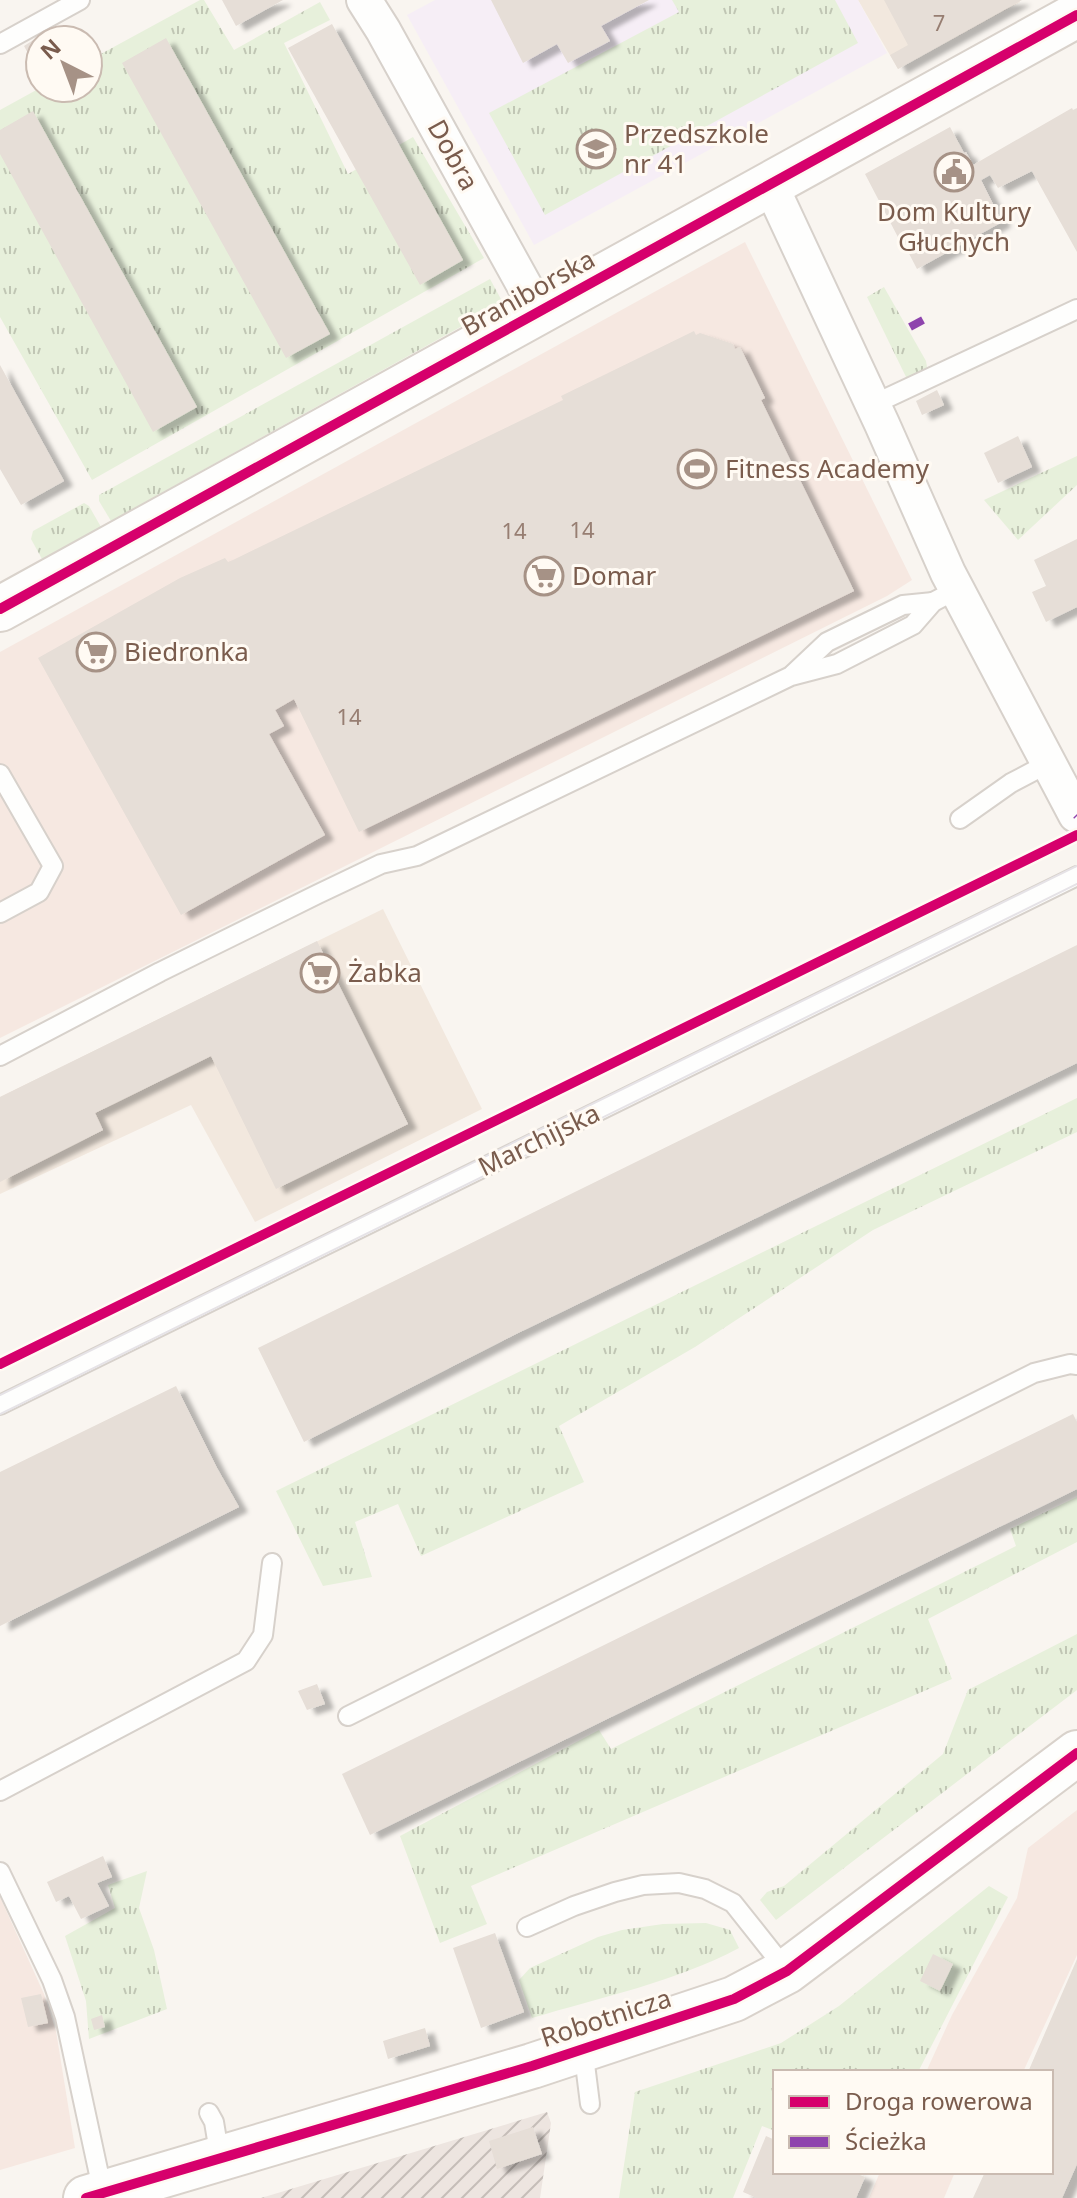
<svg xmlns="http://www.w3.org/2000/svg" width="1077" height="2198" font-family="'Noto Sans',sans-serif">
<defs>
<pattern id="industrial-furrows" width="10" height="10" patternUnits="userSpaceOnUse" patternTransform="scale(2)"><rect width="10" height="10" fill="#ede5e0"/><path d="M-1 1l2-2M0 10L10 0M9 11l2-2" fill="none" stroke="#c5bdb8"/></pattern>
<pattern id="grass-tufts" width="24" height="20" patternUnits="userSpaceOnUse" patternTransform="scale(2)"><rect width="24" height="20" fill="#e7f0db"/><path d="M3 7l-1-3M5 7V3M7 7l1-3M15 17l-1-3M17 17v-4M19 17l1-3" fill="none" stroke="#c0c6b4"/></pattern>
<filter id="shadow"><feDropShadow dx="9" dy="5" stdDeviation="2" flood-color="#0004"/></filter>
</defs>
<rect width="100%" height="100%" fill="#f9f5f0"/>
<g fill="#f2e8de">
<polygon points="858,0 1019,0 1020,2 898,69"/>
<polygon points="383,909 482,1109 255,1222 191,1105 0,1194 0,1097"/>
</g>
<g fill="#f6e8e1">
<polygon points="745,242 912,580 887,596 0,1038 0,652"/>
<polygon points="1077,1810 1077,1955 1023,2072 926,2072 952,2015 1017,1898 1028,1848"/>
<polygon points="0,1897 44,1994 56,2031 75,2148 0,2170"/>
<polygon points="880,2172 955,2172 944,2198 869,2198"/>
</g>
<polygon fill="url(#industrial-furrows)" points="547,2112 551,2123 540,2198 261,2198"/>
<polygon fill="#f6eef6" points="435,0 858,0 887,53 534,245 407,15"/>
<g fill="url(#grass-tufts)">
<polygon points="200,0 204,0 234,50 320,2 330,20 284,43 348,174 413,137 484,258 92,480 0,317 0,110 40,88 88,88 88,61"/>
<polygon points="672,0 835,0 858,43 545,215 489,113 679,12"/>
<polygon points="490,279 502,301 473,320 111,521 99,501 99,495"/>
<polygon points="884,287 926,361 927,367 921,373 907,379 867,297"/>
<polygon points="1077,456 1077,485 1018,540 984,500"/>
<polygon points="84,503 89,506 101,527 42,559 31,539 33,531"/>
<polygon points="1077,1098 1077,1132 873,1230 695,1347 559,1426 584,1482 421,1556 398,1504 355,1522 372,1577 323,1586 276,1491"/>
<polygon points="1077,1497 1077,1542 928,1619 952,1679 471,1886 487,1924 440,1943 400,1836 599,1730 611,1749 1016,1546 1010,1529"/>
<polygon points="1077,1634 1077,1690 776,1920 760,1900 767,1892 784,1886 943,1754 968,1690"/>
<polygon points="147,1871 139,1908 154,1950 167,2009 89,2039 86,2001 65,1936 115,1908 108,1885"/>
<polygon points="989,1886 1008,1897 918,2072 775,2072 775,2131 762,2126 733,2198 619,2198 635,2092 781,2043 839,2006"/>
<path d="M706,1923L730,1930L739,1948C675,1982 602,1997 532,2018L519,1980L530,1968L598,1937L622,1930L663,1924Z"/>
</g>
<g fill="#e6ded7" filter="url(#shadow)">
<polygon points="222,0 283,0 236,26"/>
<polygon points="491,0 649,0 601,26 610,41 568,63 557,44 523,63"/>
<polygon points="884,0 1022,0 898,69 890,55 908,45"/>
<polygon points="332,24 463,260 420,285 288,48"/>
<polygon points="43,34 46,40 40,40 40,66 36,68 24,46"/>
<polygon points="166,38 330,334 286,358 122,63"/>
<polygon points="1072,108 1073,110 1077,108 1077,252 1032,171 998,188 990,175 981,180 1002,222 917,269 903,242 901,243 865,174 950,127 964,153 966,152 973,165"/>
<polygon points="33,111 197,407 153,432 0,154 0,130"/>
<polygon points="694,331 696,335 700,333 733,344 735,349 740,347 765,398 761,400 854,591 359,832 294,699 275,710 284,726 269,734 325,835 181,915 38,658 180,578 225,558 228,562 233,560 563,400 561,396"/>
<polygon points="0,365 64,481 21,505 0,469"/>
<polygon points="937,390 944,405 922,415 916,401"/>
<polygon points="1018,436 1032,467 998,483 984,453"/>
<polygon points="1077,539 1077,607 1046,622 1032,592 1046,586 1034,560"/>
<polygon points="317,941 408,1124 276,1189 211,1056 95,1113 103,1130 0,1182 0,1097"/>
<polygon points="1077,945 1077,1063 518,1333 304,1442 258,1348"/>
<polygon points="176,1386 217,1468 239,1507 0,1626 0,1472"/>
<polygon points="1073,1414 1077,1422 1077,1489 370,1835 342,1774"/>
<polygon points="317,1684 325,1704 307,1710 298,1691"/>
<polygon points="103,1856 112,1877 97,1883 109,1906 81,1919 69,1896 56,1902 47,1882"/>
<polygon points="495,1933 524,2012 481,2028 453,1948"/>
<polygon points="933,1954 953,1964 940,1991 920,1981"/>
<polygon points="1077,1959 1077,2164 1062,2198 973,2198 985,2172 1051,2172 1051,2072 1028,2072"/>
<polygon points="41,1994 48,2023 28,2027 21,1998"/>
<polygon points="102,2015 105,2027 94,2030 91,2019"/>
<polygon points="425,2028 430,2046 388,2059 383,2041"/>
<polygon points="533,2127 542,2154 497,2169 489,2141"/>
<polygon points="766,2136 775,2140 775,2172 852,2172 865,2177 856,2198 757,2198 743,2192"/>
</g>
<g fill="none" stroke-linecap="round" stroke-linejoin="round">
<defs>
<g id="lane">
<polyline points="0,44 80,0"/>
<polyline points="872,405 1077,309"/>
<polyline points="793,674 827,642 903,605 933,602"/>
<polyline points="0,774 53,866 39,892 0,913"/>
<polyline points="960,819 1011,783 1049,763"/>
<polyline points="0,1056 160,972 318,894 381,864 417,856 791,676 837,664 913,625 933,602 956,590"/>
<polyline points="0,1405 1077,876"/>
<polyline points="348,1716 1034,1373 1070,1364 1077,1365"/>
<polyline points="0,1791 246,1661 263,1635 272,1563"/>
<polyline points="0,1872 52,1980 65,2017 103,2193"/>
<polyline points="527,1927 574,1906 615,1892 643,1885 679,1883 705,1889 733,1903 787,1971"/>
<polyline points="583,2048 590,2104"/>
<polyline points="209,2113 214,2122 220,2158"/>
</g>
<g id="street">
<polyline points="364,0 383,30 539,312"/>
<polyline points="770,184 882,424 948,573 1076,815"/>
</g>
<g id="secondary">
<polyline points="0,609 1077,15"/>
<polyline points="86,2198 532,2066 734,1999 787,1971 1077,1753"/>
</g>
</defs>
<use href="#lane" stroke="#d7d1cb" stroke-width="22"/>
<use href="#street" stroke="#d7d1cb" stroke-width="38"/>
<use href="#secondary" stroke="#d9d2cb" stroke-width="48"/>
<use href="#lane" stroke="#fefefd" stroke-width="18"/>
<use href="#street" stroke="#fefefd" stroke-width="34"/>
<use href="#secondary" stroke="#fefefd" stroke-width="44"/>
<g stroke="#e6e3e7" stroke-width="2">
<polyline points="0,1395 1077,866"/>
<polyline points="0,1414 1077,884"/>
</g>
<g stroke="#8e44ad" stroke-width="8" stroke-dasharray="16 8" stroke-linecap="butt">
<polyline points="910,327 923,320"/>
<polyline points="1076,815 1077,816"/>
</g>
<defs>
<g id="cycleway">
<polyline points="0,609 1077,15"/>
<polyline points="0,1364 1077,835"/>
<polyline points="86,2198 532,2066 734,1999 787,1971 1077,1753"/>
</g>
</defs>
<use href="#cycleway" stroke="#fffaf3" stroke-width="15"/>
<use href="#cycleway" stroke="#d6006c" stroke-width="10"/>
</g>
<defs>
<symbol id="school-ring" viewBox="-11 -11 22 22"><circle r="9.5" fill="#fffaf3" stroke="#a69286" stroke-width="1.5"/><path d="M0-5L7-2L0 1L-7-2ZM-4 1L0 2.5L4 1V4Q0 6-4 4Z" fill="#a69286"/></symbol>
<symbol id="civic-ring" viewBox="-11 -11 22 22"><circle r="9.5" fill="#fffaf3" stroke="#a69286" stroke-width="1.5"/><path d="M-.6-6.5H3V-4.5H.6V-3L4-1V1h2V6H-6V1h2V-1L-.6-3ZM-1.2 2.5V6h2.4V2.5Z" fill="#a69286"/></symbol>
<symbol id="stadium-ring" viewBox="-11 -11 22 22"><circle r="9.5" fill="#fffaf3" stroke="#a69286" stroke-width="1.5"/><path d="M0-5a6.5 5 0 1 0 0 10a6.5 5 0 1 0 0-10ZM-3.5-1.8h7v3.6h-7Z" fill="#a69286"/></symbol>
<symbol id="supermarket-ring" viewBox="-11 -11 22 22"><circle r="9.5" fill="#fffaf3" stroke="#a69286" stroke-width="1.5"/><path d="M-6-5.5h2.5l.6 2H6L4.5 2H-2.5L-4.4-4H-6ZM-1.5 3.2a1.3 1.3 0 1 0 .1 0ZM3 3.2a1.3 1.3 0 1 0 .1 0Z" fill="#a69286"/></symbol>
</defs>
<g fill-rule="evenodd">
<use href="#school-ring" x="574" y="127" width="44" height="44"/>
<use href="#civic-ring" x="932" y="150" width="44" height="44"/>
<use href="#stadium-ring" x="675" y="447" width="44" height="44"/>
<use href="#supermarket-ring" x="522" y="554" width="44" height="44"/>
<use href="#supermarket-ring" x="74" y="630" width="44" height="44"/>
<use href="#supermarket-ring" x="298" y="951" width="44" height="44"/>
</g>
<g text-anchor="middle" stroke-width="6" stroke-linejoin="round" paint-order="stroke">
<g font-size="22" fill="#977e72">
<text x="939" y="31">7</text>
<text x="582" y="538">14</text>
<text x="514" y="539">14</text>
<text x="349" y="725">14</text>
</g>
<g font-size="26" fill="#7a5c4d" stroke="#fffaf3" text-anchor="start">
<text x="624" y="143">Przedszkole<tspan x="624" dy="30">nr 41</tspan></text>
<text x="954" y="221" text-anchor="middle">Dom Kultury<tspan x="954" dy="30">Głuchych</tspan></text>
<text x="725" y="478">Fitness Academy</text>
<text x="572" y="585">Domar</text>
<text x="124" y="661">Biedronka</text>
<text x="348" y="982">Żabka</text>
</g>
<g font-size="26" fill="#7a5c4d" stroke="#fffaf3">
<text transform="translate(453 155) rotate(61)" y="9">Dobra</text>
<text transform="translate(528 293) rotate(-29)" y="9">Braniborska</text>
<text transform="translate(539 1140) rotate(-26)" y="9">Marchijska</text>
<text transform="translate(606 2018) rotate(-18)" y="9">Robotnicza</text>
</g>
</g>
<rect x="773" y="2070" width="280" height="104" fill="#fffaf3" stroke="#cabbb1" stroke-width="2"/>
<rect x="789" y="2096" width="40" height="12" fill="#d6006c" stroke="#cabbb1" stroke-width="2"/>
<text x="845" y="2110" font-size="24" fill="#7a5c4d">Droga rowerowa</text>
<rect x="789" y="2136" width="40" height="12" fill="#8e44ad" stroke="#cabbb1" stroke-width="2"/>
<text x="845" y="2150" font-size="24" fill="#7a5c4d">Ścieżka</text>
<g transform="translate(64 64) rotate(318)"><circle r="38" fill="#fffaf3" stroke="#cabbb1" stroke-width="2"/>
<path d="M0-6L14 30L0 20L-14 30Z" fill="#a69286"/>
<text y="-12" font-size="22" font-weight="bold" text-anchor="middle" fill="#7a5c4d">N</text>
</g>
</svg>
